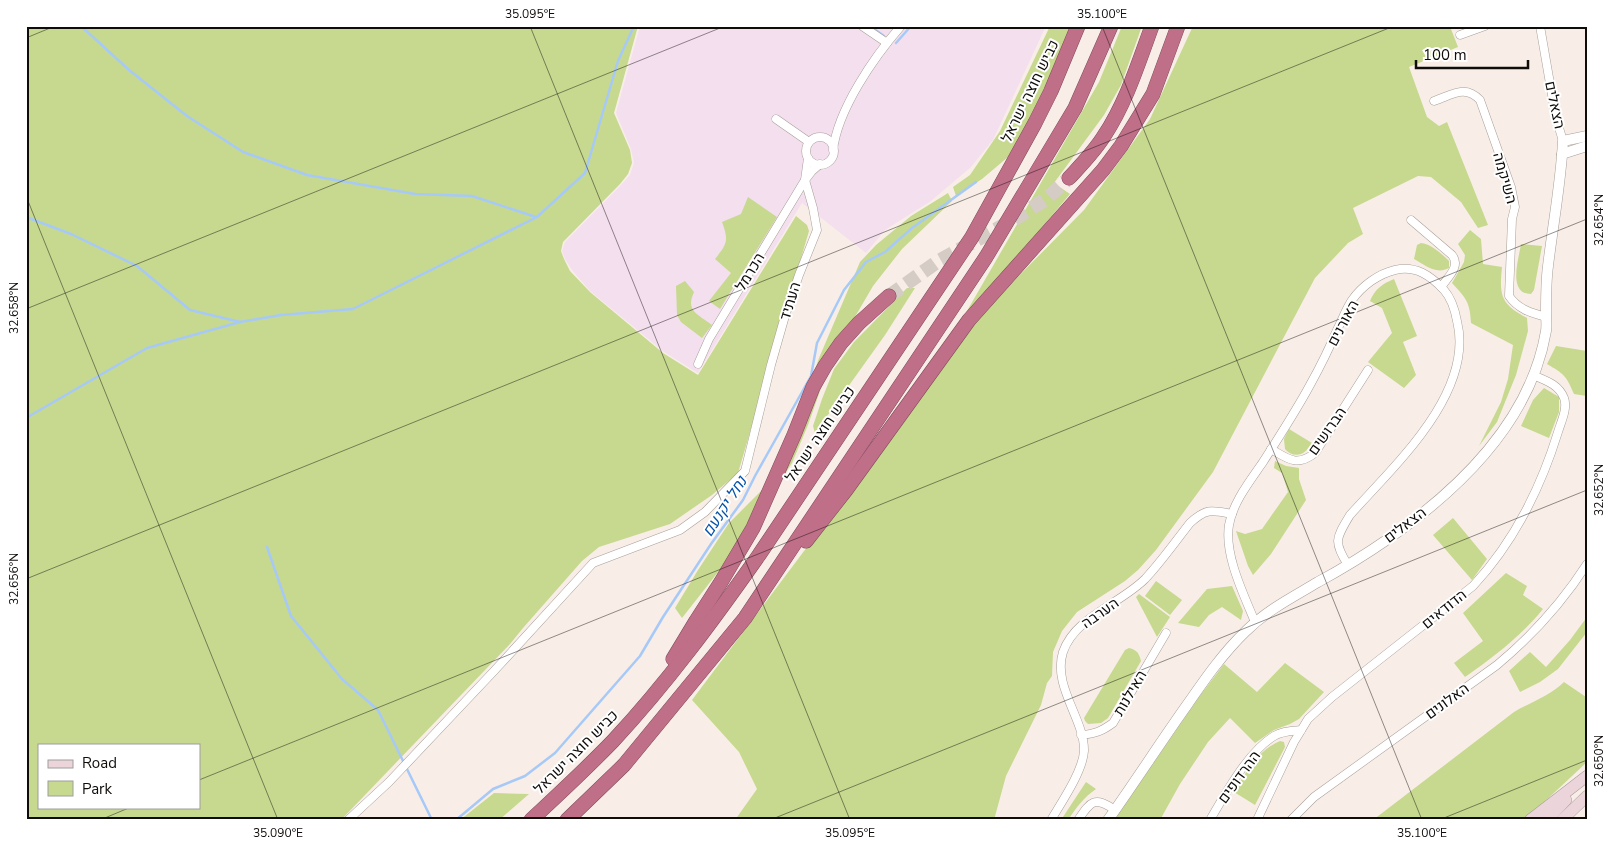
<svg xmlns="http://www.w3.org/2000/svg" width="1613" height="846" font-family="'Nunito Sans',Heebo,sans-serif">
<rect width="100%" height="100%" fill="#f8eee7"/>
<polygon fill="#f4dfee" points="640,26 1046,26 993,140 971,167 931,201 885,230 866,253 802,203 698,373 664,352 590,291 572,270 565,259 562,251 565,242 621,185 630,175 634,163 631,149 616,113"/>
<g fill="#c6d98e" fill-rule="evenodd">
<path d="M26,26H638L614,113L630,150L632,163L628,174L620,184L563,242L561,251L564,259L570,271L590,292L663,353L698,375L796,216L807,225L809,231L738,473L712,495L670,524L599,547L582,561L523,628L510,644L341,820H26ZM39,745H199V807H39Z"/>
<polygon points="1050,26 1073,26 1023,134 1008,157 982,179 956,196 953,187 970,175 1000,131"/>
<polygon points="1122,26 1142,26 1121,85 1104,115 1054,183 1070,194 956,330 1099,82"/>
<polygon points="1193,26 1455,26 1451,29 1458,47 1409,67 1427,117 1439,126 1447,122 1488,225 1478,228 1461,202 1431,177 1418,176 1353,208 1363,234 1348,243 1315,278 1213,472 1156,550 1138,570 1125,581 1077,612 1062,631 1053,652 1052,676 1047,683 1041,705 1006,776 994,820 735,820 757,789 739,752 692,700 986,309 1084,210 1150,119"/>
<polygon points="948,193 952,201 902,249 873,286 852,322 826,374 808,425 792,463 733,553 682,618 675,608 698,570 729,523 766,486 782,464 819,358 860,262 876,245 911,216"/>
<path d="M748,197L777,217L720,309L709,301L731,273L715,259C727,244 729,241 722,222L741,214Z"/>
<path d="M1470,230L1481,239L1483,264L1502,267C1499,296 1501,304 1527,318L1528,331L1516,375L1497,422L1479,446L1501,402L1508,379L1513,345L1471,323C1470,302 1466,298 1452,283L1464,262L1465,255L1458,244Z"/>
<path d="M1421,243C1431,244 1442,254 1449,261V268C1436,275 1425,265 1414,259L1417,245Z"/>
<path d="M1521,244L1542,246L1534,290L1531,294C1507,294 1519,258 1521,244Z"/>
<path d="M1394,279L1417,336L1403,342L1416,375L1404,388L1368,362L1392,333L1382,308L1370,301C1375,289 1382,284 1394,279Z"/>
<path d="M685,281L694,292C685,311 698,314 712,325L702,338L681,322L677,315L676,286Z"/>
<polygon points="907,288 915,288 885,335 815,433 813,426 822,399 834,369 854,342"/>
<path d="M1556,346L1587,351V396L1574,394C1566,375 1564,374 1547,364Z"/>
<polygon points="1544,388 1559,397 1559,412 1549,438 1521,426 1533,400"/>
<path d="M1289,429L1312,443C1306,454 1295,460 1285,449L1284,439Z"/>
<polygon points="1275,461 1286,466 1299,468 1299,479 1306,500 1271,554 1253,575 1248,566 1236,531 1245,534 1262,529 1288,492 1282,473 1274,468"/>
<polygon points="1453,518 1487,559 1472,580 1433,535"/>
<path d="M1506,573L1527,586L1523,595L1543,609C1521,636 1494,657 1465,677L1454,663L1483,641L1463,613Z"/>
<polygon points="1156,581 1182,600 1170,615 1145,596"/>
<polygon points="1232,586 1243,611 1241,620 1222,607 1209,615 1199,627 1178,623 1207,589"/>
<polygon points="1139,594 1170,617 1157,637 1136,597"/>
<polygon points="1587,617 1587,632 1558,669 1540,682 1520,692 1509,671 1530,652 1546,667 1570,640"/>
<path d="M1129,648C1137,650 1139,653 1141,661L1108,718L1101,723L1088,724L1085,721L1084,718L1125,650Z"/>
<polygon points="1285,663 1324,692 1299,719 1290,724 1274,730 1255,743 1230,718 1208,742 1180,784 1160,820 1114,820 1199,697 1224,664 1257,692"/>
<path d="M1564,682L1586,697L1587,696V762L1525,820H1373L1514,712C1531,702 1550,696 1564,682Z"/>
<path d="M1280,741L1284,742L1285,747L1255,805L1234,792C1245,773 1258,750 1280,741Z"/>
<path d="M1086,782L1096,789C1084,797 1076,808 1068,820H1061Z"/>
<polygon points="494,793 529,794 499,820 460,820"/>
</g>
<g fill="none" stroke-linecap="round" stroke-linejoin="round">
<g stroke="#a7c9f8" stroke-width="2.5">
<polyline points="81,26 129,70 187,116 243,152 307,175 415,194 472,196 536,217"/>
<polyline points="870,26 884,36"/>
<polyline points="896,43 911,26"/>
<polyline points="26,217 71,234 137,266 190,310 240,322 281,315 353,309 537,217 585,173 618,61 634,26"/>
<polyline points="26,418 147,348 240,322"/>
<polyline points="267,547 291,616 342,679 378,710 432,820"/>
<polyline points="456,820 493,789 525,776 555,753 640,656 663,617 711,544 743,500 755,476 811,376 817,343 844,290 866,262 885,252 912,228 976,182"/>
</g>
<polyline stroke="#d5ccc6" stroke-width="14" stroke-dasharray="14 7" stroke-linecap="butt" points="889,296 937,262 1013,220 1046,199 1069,178"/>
<defs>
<g id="minor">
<polyline points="862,26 887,43"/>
<polyline points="1540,26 1556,118 1563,141"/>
<polyline points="1460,35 1485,26"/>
<path d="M1434,101C1452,95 1465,84 1480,100L1511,187L1515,207L1512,219L1509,296C1518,309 1531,313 1546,317"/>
<polyline points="776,119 809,142"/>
<circle cx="820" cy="151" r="14"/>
<path d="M833,150C838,109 874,57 901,26"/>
<path d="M1411,220L1452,255C1461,266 1448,277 1441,287"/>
<polyline points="698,364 709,339 805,180 812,171 820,164"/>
<path d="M1271,449C1288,459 1297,467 1315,453L1368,370"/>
<path d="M1255,622C1244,595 1224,555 1229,525C1233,502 1250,481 1263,462C1279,437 1296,411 1310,385C1320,367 1329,349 1337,330C1342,320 1346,309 1352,300C1362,286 1378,274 1395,270C1416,265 1431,276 1444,290C1452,299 1455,310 1457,321C1475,393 1393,467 1350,515C1336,538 1333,542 1348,565"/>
<path d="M1081,735C1095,734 1102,731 1113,723L1166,633"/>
<polyline points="348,820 389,782 494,671 593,563 680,530 705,512 745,471 771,365 785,316 799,275 817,230 813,208 805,180 808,158"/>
<path d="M1051,820C1061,803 1083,771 1084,751C1085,720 1052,686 1063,652C1075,617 1120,604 1145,579C1161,562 1175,542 1190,523C1206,508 1212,510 1232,514"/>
<path d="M1078,820C1091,801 1094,796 1115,810"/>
<path d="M1210,820C1226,793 1247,753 1274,736C1282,731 1291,731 1301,730"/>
<path d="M1257,820L1294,742L1308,719L1332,697L1473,586C1513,543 1541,487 1558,432C1561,422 1568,408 1564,398C1559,385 1547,381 1535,376"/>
<path d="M1291,820L1314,797L1497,665C1533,635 1562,603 1587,564"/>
</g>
<g id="tertiary">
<polyline points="1562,154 1587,146"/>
<path d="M1108,820C1135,782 1160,743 1187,705C1205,679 1223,653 1246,631C1267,610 1293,597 1318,582C1342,569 1365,555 1388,539C1460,489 1531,420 1546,331C1547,325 1546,319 1546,313C1546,298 1546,281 1548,266C1553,224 1561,182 1563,141L1587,136"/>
</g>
<g id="secondary">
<polyline points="1530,820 1587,776"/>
<polyline points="1547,820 1566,800"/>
<polyline points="1562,820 1587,796"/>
</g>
<g id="motorway">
<path d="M1069,178C1081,165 1094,152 1104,136C1126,103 1138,64 1152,26"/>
<polyline points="806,541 846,490 969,320 1103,170 1121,146 1153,94 1178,26"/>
<polyline points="673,659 696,621 721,582 753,528 794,435 813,387 825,366 841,343 859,323 889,296"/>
<path d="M531,820C559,794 587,768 613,741C667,683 714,619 759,555L972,237L1035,123L1051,91L1078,26"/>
<polyline points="567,820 624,765 745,618 986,257 1075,108 1111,26"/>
</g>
</defs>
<use href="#minor" stroke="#a79f98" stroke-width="9"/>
<use href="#tertiary" stroke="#a79f98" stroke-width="11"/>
<use href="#secondary" stroke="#a79f98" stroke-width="12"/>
<use href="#motorway" stroke="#824c5c" stroke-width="15"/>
<use href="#minor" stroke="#fff" stroke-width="8"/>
<use href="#tertiary" stroke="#fff" stroke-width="10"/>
<use href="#secondary" stroke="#ecd4db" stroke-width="11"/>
<use href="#motorway" stroke="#c06f88" stroke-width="14"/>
</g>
<path fill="none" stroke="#0f0c0a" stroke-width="1" stroke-opacity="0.45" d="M530,26L850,820M1102,26L1422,820M26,38L55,26M26,196L278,820M26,309L725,26M26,579L1394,26M199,780L1587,219M100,820L131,807M770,820L1587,490M1439,820L1587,760"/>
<g text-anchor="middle" stroke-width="4" stroke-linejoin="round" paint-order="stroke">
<g font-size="15" fill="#0f0c0a" stroke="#fff">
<text transform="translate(1030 91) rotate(-64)" y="5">כביש חוצה ישראל</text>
<text transform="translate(1555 105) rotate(78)" y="5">הצאלים</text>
<text transform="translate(1505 178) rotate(74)" y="5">השיקמה</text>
<text transform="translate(750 272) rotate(-59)" y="5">הכרמל</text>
<text transform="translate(790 301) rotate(-73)" y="5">העתיד</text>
<text transform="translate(1343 323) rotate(-62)" y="5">האורנים</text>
<text transform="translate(1327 431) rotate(-55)" y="5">הברושים</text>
<text transform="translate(820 434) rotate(-56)" y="5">כביש חוצה ישראל</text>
<text transform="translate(1405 525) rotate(-37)" y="5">הצאלים</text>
<text transform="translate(1444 609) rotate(-39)" y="5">הדודאים</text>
<text transform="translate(1100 613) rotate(-35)" y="5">הערבה</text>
<text transform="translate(1130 693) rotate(-59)" y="5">האילנות</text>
<text transform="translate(1447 701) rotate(-36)" y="5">האלונים</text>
<text transform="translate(576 752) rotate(-45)" y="5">כביש חוצה ישראל</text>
<text transform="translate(1239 777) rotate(-54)" y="5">ההרדופים</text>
</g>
<g font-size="16" font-style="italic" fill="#0552ab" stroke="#fff">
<text transform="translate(724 506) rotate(-57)" y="6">נחל יקנעם</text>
</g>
</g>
<rect width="1613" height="846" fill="none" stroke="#ffffff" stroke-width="55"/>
<rect x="38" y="744" width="162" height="65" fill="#ffffff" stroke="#9f9e9d"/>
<rect x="48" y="760" width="25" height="8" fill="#ecd4db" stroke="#9f9e9d"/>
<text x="82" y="768" font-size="15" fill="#0f0c0a">Road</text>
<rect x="48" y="781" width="25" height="15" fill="#c6d98e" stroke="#9f9e9d"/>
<text x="82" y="794" font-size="15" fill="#0f0c0a">Park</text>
<path d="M1416 60v8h112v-8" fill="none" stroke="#0f0c0a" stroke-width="2.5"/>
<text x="1423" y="60" font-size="15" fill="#0f0c0a" stroke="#ffffff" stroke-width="4" paint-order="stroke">100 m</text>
<rect x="28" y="28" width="1558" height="790" fill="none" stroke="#0f0c0a" stroke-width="2"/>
<g font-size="12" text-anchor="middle" fill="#0f0c0a">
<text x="530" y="18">35.095°E</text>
<text x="1102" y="18">35.100°E</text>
<text transform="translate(1599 220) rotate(-90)" y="4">32.654°N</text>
<text transform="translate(14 308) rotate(-90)" y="4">32.658°N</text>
<text transform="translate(1599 490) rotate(-90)" y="4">32.652°N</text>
<text transform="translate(14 579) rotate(-90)" y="4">32.656°N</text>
<text transform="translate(1599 761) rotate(-90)" y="4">32.650°N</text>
<text x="278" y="837">35.090°E</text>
<text x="850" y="837">35.095°E</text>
<text x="1422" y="837">35.100°E</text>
</g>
</svg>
